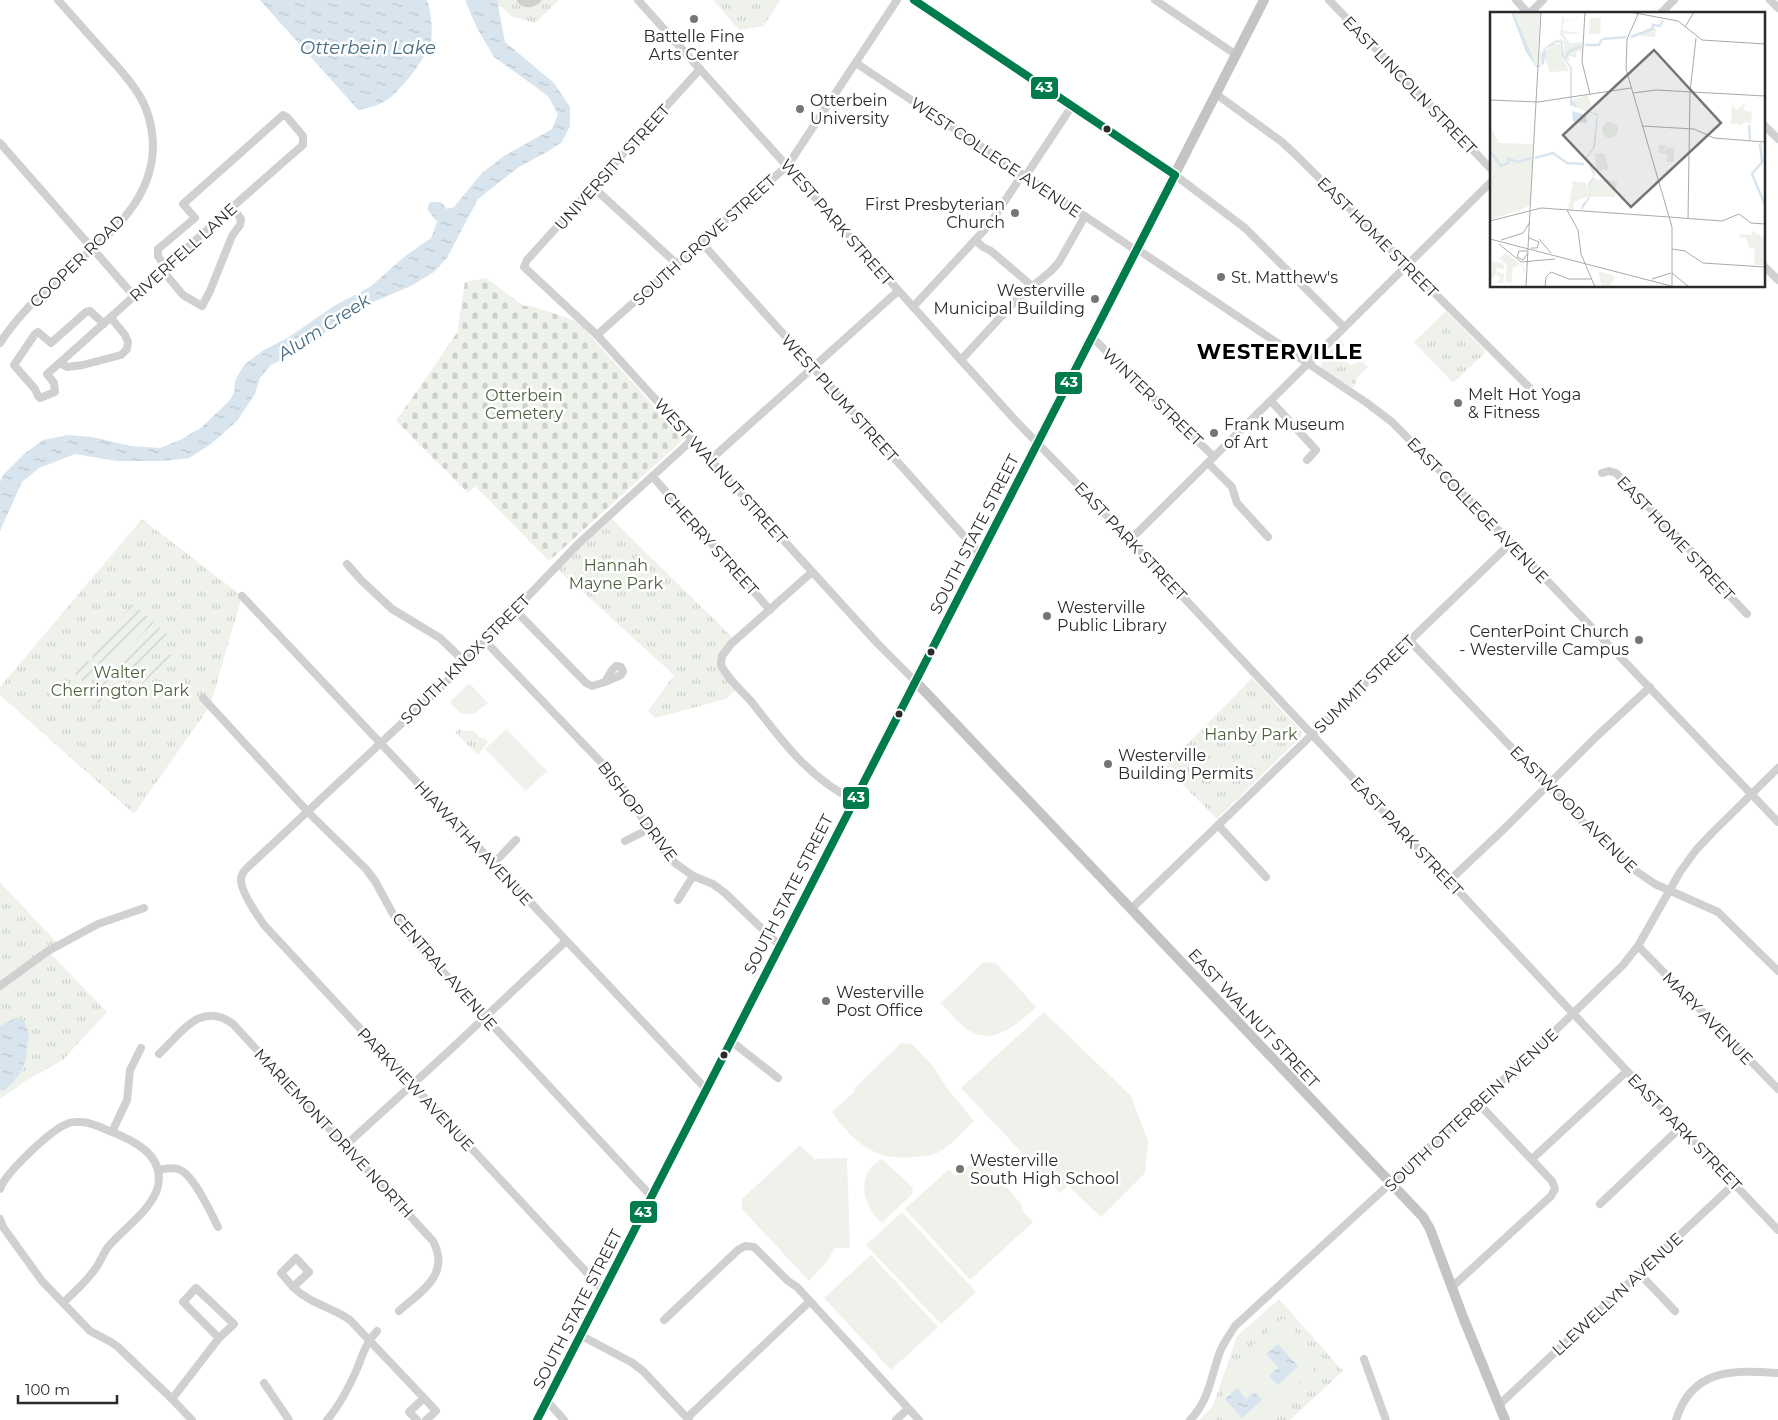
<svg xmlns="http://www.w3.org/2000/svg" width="1778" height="1420" font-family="Montserrat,sans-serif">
<defs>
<pattern id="grass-tufts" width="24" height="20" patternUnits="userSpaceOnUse" patternTransform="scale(1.25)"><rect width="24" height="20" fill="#eef2eb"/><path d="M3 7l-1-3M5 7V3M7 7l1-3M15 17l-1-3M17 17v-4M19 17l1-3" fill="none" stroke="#ccd0ca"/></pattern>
<pattern id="cemetery-stones" width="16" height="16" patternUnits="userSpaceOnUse" patternTransform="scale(1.25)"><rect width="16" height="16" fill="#eef2eb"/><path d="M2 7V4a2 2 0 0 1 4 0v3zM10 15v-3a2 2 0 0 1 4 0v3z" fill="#ccd0ca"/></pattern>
<pattern id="garden-furrows" width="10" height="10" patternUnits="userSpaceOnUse" patternTransform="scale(1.25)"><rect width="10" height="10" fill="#eef2eb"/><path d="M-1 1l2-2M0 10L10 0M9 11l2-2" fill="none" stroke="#ccd0ca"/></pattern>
<pattern id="water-ripples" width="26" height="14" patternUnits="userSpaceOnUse" patternTransform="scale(1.25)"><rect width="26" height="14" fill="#d8e5ee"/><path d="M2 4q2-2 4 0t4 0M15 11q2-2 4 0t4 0" fill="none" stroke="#bac5cc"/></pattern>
</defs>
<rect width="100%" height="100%" fill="#fff"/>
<g fill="url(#grass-tufts)">
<polygon points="492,0 559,0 535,23 513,17"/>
<polygon points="713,0 780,0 764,26 739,30"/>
<polygon points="1446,311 1486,352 1453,383 1414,342"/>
<polygon points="1340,340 1344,344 1339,353 1350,365 1362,361 1368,367 1356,379 1356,383 1352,388 1321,367 1322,359"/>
<polygon points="609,516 735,640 721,661 739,688 726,699 655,718 648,711 674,675 555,567"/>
<polygon points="142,519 242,596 210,706 134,814 0,695 0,687"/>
<polygon points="1252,678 1302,732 1302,736 1217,819 1165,767"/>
<path d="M460,729L464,731C473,729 475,732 481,738L486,739L488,742L478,755L455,732Z"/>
<polygon points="0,882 59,945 48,951 107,1012 63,1060 27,1080 0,1099"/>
<polygon points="1279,1299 1343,1371 1290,1420 1199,1420 1213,1406 1237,1336"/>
</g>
<polygon fill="url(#cemetery-stones)" points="486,278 524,306 531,306 577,321 684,439 549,561 475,486 468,493 396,421 457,333 465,282"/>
<g fill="url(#garden-furrows)">
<polygon points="133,604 148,617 103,667 89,654"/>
<polygon points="153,621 167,634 123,684 109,671"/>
<polygon points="168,653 173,657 136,699 132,695"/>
<polygon points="86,659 100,671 87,685 74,673"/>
<polygon points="105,677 119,688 103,707 89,695"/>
</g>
<g fill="#eef2eb">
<polygon points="468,684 471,685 488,703 474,714 460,713 450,702"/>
<polygon points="506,729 547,771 526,791 485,749"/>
<path d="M984,962L996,963L1036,1007C1016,1025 993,1048 965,1028C956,1021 949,1011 941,1003Z"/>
<polygon points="1044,1012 1131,1096 1148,1141 1145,1173 1101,1217 1068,1186 1060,1193 961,1088"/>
<path d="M901,1043L912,1044L932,1065L947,1088L974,1121C963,1131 952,1145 939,1152C933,1156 923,1156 916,1157C876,1162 854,1143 832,1112L855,1091L854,1089Z"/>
<polygon points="800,1145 814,1159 847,1158 850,1248 835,1248 826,1263 809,1281 742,1209 742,1199"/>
<polygon points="978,1158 982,1159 1022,1205 1023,1211 1033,1222 970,1280 905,1209 949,1169 956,1177"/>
<path d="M882,1159L913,1188L912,1194L882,1223C862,1206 855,1173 882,1159Z"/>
<polygon points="902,1212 976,1292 941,1324 866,1245"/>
<polygon points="871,1255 938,1327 891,1370 824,1298"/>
<polygon points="1283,1318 1322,1361 1260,1420 1223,1420 1216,1412 1236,1361"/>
</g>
<g fill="url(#water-ripples)">
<path d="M260,0H427C431,9 433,32 431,42C429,54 398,94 387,100C378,106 368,108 358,110Z"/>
<polygon points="465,0 497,0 505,42 554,83 570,107 570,126 562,142 547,152 519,167 478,199 447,258 434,272 411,286 359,308 339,321 307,347 271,365 260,378 255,394 237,421 211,444 189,458 164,461 117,461 75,454 39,468 22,482 0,531 0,482 3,475 24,454 43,440 68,435 92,437 131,446 160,448 182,439 202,427 230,400 234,393 235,381 244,365 262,351 289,337 334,306 370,287 404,257 431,238 437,222 427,209 430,202 441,202 447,209 454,207 482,173 504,156 552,129 558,114 548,96 494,57 477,28"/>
<path d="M15,1018H22C25,1023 29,1031 29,1037C29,1040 27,1043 27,1045C26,1048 27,1051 27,1053C26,1066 13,1088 0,1091V1026Z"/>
<polygon points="1278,1344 1298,1366 1278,1385 1269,1376 1278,1367 1266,1354"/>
<polygon points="1237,1388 1246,1399 1254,1392 1262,1400 1242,1418 1225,1399"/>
</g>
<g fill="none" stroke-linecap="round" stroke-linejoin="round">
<g stroke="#d0d0d0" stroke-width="8">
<path d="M521,0C526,5 532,4 537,0"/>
<polyline points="638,0 959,358 1016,421 1083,490 1627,1071 1778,1230"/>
<polyline points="1155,0 1235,54"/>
<polyline points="1329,0 1492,170"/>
<polyline points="1516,0 1529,14"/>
<polyline points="1770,0 1778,8"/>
<polyline points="1529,14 1543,0"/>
<polyline points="1660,14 1674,0"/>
<polyline points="856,63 1134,249 1140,251 1367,403 1392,422 1511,543 1778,822"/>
<polyline points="700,69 527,260 524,267 597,335 878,644 915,681"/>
<polyline points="1216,94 1282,142 1296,155 1532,390"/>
<polyline points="1764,125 1778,139"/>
<polyline points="0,143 134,296"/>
<polyline points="1175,175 1245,228 1344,327"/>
<polyline points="1025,177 1072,106"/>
<polyline points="594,188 677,264"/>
<polyline points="975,240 983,247 991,251 1032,286"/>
<polyline points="701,242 980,554"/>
<polyline points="1764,266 1778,280"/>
<polyline points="163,271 183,295 202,306 210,291 232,236 240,225 241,219 232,207"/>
<polyline points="913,307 989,225 1022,175"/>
<path d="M104,324L90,311L86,312L51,343L38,332L35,334L14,365L35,389L38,396L40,398L55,392L54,383L47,374C76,349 104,323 132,298C189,246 245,195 303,145V136L287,117L283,115L183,204L195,218L158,249V256L166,268"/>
<polyline points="597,335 788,165 897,0"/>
<polyline points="1092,337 1214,457"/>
<path d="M0,343C15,320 35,299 56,280C99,242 154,207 153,143C152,127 148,109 139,95C130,80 118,67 106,54C90,36 74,18 58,0"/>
<polyline points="961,360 1018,298 1051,271 1059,262 1085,216"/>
<polyline points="60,363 67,367 83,365 121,355 127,349 128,342 125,335 111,318"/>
<polyline points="1271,401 1316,450 1307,460"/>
<polyline points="710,460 898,291"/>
<polyline points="1208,463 1232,487 1237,503 1268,537"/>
<polyline points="1602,473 1609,471 1616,473 1723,584 1727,593 1747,614"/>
<polyline points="653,477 770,610"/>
<polyline points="1130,540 1492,181"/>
<polyline points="347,564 361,580 392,609 440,638 465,662"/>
<path d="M812,572L731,644L722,656L721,665C726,676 741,691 750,700C782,740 807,777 854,800"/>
<polyline points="242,596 706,1089"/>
<polyline points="515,610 586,683 592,686 605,682 612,670 616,666 621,667 623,671 621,675 605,682"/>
<polyline points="1410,641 1573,812 1609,847 1636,871 1655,884 1718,912 1778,971"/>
<polyline points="486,642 616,778 635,806 653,837 675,863 693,876 713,884 725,893 779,945"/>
<polyline points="203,698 308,812 366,869 375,881 393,914 407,933 651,1196"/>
<polyline points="1218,825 1266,877"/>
<polyline points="625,841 649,829"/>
<polyline points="493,864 516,840"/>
<polyline points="1449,881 1505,828 1597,736 1650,687"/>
<polyline points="678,900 693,876"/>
<polyline points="1131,909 1511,543"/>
<polyline points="1638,946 1778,1089"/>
<polyline points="0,986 48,951 98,924 144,908"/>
<polyline points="731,1041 778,1078"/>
<path d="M159,1054C181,1033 201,1000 233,1024L433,1241C451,1275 421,1291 399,1311"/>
<polyline points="112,1132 127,1100 130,1070 141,1048"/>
<polyline points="346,1145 449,1051 566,941"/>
<polyline points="1532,1159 1627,1071"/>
<path d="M159,1170C165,1169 172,1167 178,1169C193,1173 211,1213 218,1227"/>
<path d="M0,1189C5,1173 52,1129 67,1124C70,1122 75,1122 78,1122C88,1121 99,1126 107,1130C131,1139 165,1154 158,1186C153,1209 122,1230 108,1247C102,1255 99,1266 92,1273C84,1284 73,1293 63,1303"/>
<polyline points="1600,1204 1681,1127"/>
<polyline points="0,1219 3,1227 42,1281 90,1331 111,1342 118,1347 172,1399 192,1420"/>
<polygon points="296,1258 309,1272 293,1287 281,1273"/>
<polyline points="1639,1273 1675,1311"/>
<path d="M293,1287C310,1304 332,1307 350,1320L424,1398"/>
<polyline points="1452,1287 1551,1196 1555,1189 1552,1181 1478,1103"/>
<polygon points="196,1288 234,1324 219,1338 183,1302"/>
<path d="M603,1290L264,925C257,915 240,890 241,879C241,874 244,871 247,868L445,683L578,544L692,440"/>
<polyline points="664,1320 738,1250 745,1246 754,1247 788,1281 797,1287 919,1420"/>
<polyline points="580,1335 631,1362 643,1371 689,1420"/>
<polyline points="1364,1359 1386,1420"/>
<polyline points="264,1383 289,1420"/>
<polyline points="172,1399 219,1338"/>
<polyline points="547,1401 564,1420"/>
<polyline points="1499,1405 1734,1184"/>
<polyline points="687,1418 810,1301"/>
<path d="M327,1420C340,1405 349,1387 357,1369C363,1354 365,1344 377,1331"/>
<polyline points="417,1420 409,1412 424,1398 436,1411 426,1420"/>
<polyline points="896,1420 908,1409"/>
<path d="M1190,1420C1210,1400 1211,1374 1221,1349C1225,1341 1230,1334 1235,1326L1528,1057L1623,965L1638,946L1680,872L1696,850L1713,832L1778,768"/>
<path d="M1676,1420C1692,1368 1733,1370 1778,1373"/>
</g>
<g stroke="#c4c4c4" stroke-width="10">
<polyline points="914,0 1175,175"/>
<polyline points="915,681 1423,1217 1430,1229 1463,1317 1505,1420"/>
<polyline points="537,1420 1264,0"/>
</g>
<defs>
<g id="bus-1">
<polyline points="914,0 1175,175"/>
<polyline points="537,1420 1175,175"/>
</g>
</defs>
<use href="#bus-1" stroke="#fff" stroke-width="11"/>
<use href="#bus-1" stroke="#007b4b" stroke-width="8"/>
</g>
<g fill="#757575" stroke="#fff" stroke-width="2">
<circle cx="694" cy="19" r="5"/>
<circle cx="800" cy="109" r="5"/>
<circle cx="1015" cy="213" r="5"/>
<circle cx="1221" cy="277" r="5"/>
<circle cx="1095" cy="299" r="5"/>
<circle cx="1458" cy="403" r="5"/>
<circle cx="1214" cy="433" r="5"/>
<circle cx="1047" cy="616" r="5"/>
<circle cx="1639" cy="640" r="5"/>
<circle cx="1108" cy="764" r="5"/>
<circle cx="826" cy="1001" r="5"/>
<circle cx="960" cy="1169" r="5"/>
</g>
<g fill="#2b2b2b" stroke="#fff" stroke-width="2">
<circle cx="1107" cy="129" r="4.5"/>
<circle cx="931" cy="652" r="4.5"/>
<circle cx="899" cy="714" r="4.5"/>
<circle cx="724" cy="1055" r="4.5"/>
</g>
<g text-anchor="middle" stroke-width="5" stroke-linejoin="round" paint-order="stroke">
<g font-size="16" fill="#2b2b2b" stroke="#fff" text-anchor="start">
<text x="694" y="42" text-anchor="middle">Battelle Fine<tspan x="694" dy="18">Arts Center</tspan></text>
<text x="810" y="106">Otterbein<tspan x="810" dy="18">University</tspan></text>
<text x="1005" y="210" text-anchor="end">First Presbyterian<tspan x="1005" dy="18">Church</tspan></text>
<text x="1231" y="283">St. Matthew's</text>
<text x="1085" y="296" text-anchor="end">Westerville<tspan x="1085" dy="18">Municipal Building</tspan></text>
<text x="1468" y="400">Melt Hot Yoga<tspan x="1468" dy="18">&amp; Fitness</tspan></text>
<text x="1224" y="430">Frank Museum<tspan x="1224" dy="18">of Art</tspan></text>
<text x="1057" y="613">Westerville<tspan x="1057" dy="18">Public Library</tspan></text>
<text x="1629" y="637" text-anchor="end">CenterPoint Church<tspan x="1629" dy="18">- Westerville Campus</tspan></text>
<text x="1118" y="761">Westerville<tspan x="1118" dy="18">Building Permits</tspan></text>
<text x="836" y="998">Westerville<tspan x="836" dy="18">Post Office</tspan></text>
<text x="970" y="1166">Westerville<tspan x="970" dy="18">South High School</tspan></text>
</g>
<g font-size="16" fill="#2b2b2b" stroke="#fff">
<text transform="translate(1410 85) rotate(46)" y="6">EAST LINCOLN STREET</text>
<text transform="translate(996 157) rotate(34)" y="6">WEST COLLEGE AVENUE</text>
<text transform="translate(612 167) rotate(-48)" y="6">UNIVERSITY STREET</text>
<text transform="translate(837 222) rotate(49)" y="6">WEST PARK STREET</text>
<text transform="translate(1378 237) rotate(45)" y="6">EAST HOME STREET</text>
<text transform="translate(704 240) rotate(-42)" y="6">SOUTH GROVE STREET</text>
<text transform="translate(183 252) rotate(-42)" y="6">RIVERFELL LANE</text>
<text transform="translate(77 261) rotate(-44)" y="6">COOPER ROAD</text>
<text transform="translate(1153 397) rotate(44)" y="6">WINTER STREET</text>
<text transform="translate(840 398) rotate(48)" y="6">WEST PLUM STREET</text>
<text transform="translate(721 471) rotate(48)" y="6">WEST WALNUT STREET</text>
<text transform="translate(1478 510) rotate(46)" y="6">EAST COLLEGE AVENUE</text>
<text transform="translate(974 534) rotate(-63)" y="6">SOUTH STATE STREET</text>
<text transform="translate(1676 538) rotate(47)" y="6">EAST HOME STREET</text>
<text transform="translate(1131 541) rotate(47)" y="6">EAST PARK STREET</text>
<text transform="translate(711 543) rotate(48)" y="6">CHERRY STREET</text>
<text transform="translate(465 659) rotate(-45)" y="6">SOUTH KNOX STREET</text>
<text transform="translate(1364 684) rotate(-44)" y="6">SUMMIT STREET</text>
<text transform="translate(1574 809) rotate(45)" y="6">EASTWOOD AVENUE</text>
<text transform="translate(638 811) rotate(53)" y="6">BISHOP DRIVE</text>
<text transform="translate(1407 836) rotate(47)" y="6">EAST PARK STREET</text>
<text transform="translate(474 843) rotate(47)" y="6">HIAWATHA AVENUE</text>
<text transform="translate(788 894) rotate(-63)" y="6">SOUTH STATE STREET</text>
<text transform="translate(445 971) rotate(49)" y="6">CENTRAL AVENUE</text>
<text transform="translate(1254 1018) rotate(47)" y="6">EAST WALNUT STREET</text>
<text transform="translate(1708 1018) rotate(46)" y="6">MARY AVENUE</text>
<text transform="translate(416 1089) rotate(47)" y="6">PARKVIEW AVENUE</text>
<text transform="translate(1471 1110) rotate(-43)" y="6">SOUTH OTTERBEIN AVENUE</text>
<text transform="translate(1685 1132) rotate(46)" y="6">EAST PARK STREET</text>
<text transform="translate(334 1133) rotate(47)" y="6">MARIEMONT DRIVE NORTH</text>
<text transform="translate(1617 1294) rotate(-43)" y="6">LLEWELLYN AVENUE</text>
<text transform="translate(577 1309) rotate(-63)" y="6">SOUTH STATE STREET</text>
</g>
<g font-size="16" fill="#4f613e" stroke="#fff">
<text x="524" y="401">Otterbein<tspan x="524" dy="18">Cemetery</tspan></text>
<text x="616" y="571">Hannah<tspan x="616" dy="18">Mayne Park</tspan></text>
<text x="120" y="678">Walter<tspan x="120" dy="18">Cherrington Park</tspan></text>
<text x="1251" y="740">Hanby Park</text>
</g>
<g font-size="18" font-style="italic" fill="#446a83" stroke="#fff">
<text x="368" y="54">Otterbein Lake</text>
<text transform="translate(324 327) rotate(-33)" y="6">Alum Creek</text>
</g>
<g font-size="21" font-weight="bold" letter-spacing="1" fill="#000" stroke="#fff">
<text x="1280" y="359">WESTERVILLE</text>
</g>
</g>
<g transform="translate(1490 12)">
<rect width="275" height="275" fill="#fff"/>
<path d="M23,0H50L47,53L36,34ZM100,6H111L110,22H99ZM158,16H166L165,25L149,24ZM64,31L72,33L73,46L79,59L60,60L53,42ZM97,83L102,93L100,99L87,96L82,88ZM0,114L9,131L43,132L40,194L0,208ZM114,141L119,158H106L105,142ZM103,167L127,169L125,185H100L99,172ZM83,169L96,171L99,184L84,190L83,198L78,197ZM262,219L275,226V253H264L265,237L259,236L256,226L249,225V222L262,223Z" fill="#eef2eb"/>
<path d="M73,0L74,8L93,9H74L72,18L93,22H73L80,31L93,30L92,39H87L86,46L79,44L80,50L74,44V32L68,28L52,40L53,50L49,55L50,41L56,34L65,28L72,27L76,29L70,23ZM242,91L246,98L255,91L254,98L262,100L261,113L257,109L251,113L241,111ZM0,142L9,145L10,157L0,159ZM16,241L33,254L35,257L34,263L32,254L25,251L28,253L23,256L21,273L16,268L15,272L17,253L9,246ZM0,249L13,251L15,257L7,256L6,259L14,262L13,271H6L11,266L6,262L0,270ZM108,259L125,264L120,275H112Z" fill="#eef2eb"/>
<path d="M112 118a8 8 0 1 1 16 0a8 8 0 1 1-16 0Z" fill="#eef2eb"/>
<path d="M169,133H176L174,140L178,135L184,136V150H177V143L168,140Z" fill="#eef2eb"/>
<path d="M21,0H23L46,53H52V41L59,33L68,28L72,30L74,44L82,56V88L88,96L108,102L105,135L97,146L104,159L105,163L103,168L99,173L100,186L91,199L92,193L99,185L98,172L104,164L96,145L103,136L107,103L80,93V56L72,44L71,31L67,30L56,37L54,52L47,56L36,40ZM82,99L96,103L97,111L83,110Z" fill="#d8e5ee"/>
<path fill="none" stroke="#d8e5ee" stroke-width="2.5" d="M141,25L162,17L163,13L170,14L173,8M113,27L136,25M95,33H109L112,27M76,46L78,40L91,34M259,113L260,128M270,131L272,150L262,162L275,193M0,139L11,154L18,151V147L29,150L41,146M45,146L63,141L77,151L94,152"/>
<path fill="none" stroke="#aaa" stroke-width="1" d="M95,0L92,50L100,82M140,0L188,9L212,28L275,32M149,0L137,27L136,57L182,215V275M195,15L204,0M143,81L166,78L275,84M0,88L48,90L141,76M152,114L204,117L224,126L275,130M40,198L51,0M77,198L88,218L91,242L105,275M179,205L232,209L249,202L261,211L275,212M198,207L200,80L206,26M0,209L51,196L179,205M39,226L49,230L47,236H41M0,227L185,275M49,227L61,241M11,228L33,221L40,210M9,232L31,250L65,247M182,237L195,239L213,251L275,255M37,239H29L27,245L33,248L38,241M182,261L199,275M162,267L181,261M36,275L40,198M55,275L56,265L61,260L79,267H102"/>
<path fill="#757575" fill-opacity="0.15" stroke="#757575" stroke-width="2.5" d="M164,38L231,111L141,195L73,123Z"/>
<rect width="275" height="275" fill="none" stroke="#2b2b2b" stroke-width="2.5"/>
</g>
<g stroke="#fff" stroke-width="2">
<rect x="1030" y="76" width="29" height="24" rx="5" fill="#007b4b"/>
<rect x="1054" y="371" width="29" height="24" rx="5" fill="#007b4b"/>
<rect x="842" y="786" width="28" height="24" rx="5" fill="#007b4b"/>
<rect x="629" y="1200" width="29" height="24" rx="5" fill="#007b4b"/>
</g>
<g font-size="14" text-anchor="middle" font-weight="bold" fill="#fff">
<text x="1044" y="92">43</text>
<text x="1069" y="387">43</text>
<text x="856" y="802">43</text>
<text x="643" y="1217">43</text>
</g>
<path d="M18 1395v8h99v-8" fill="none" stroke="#2b2b2b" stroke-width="2.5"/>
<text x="25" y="1395" font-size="15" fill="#2b2b2b" stroke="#ffffff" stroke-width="4" paint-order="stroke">100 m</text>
</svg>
